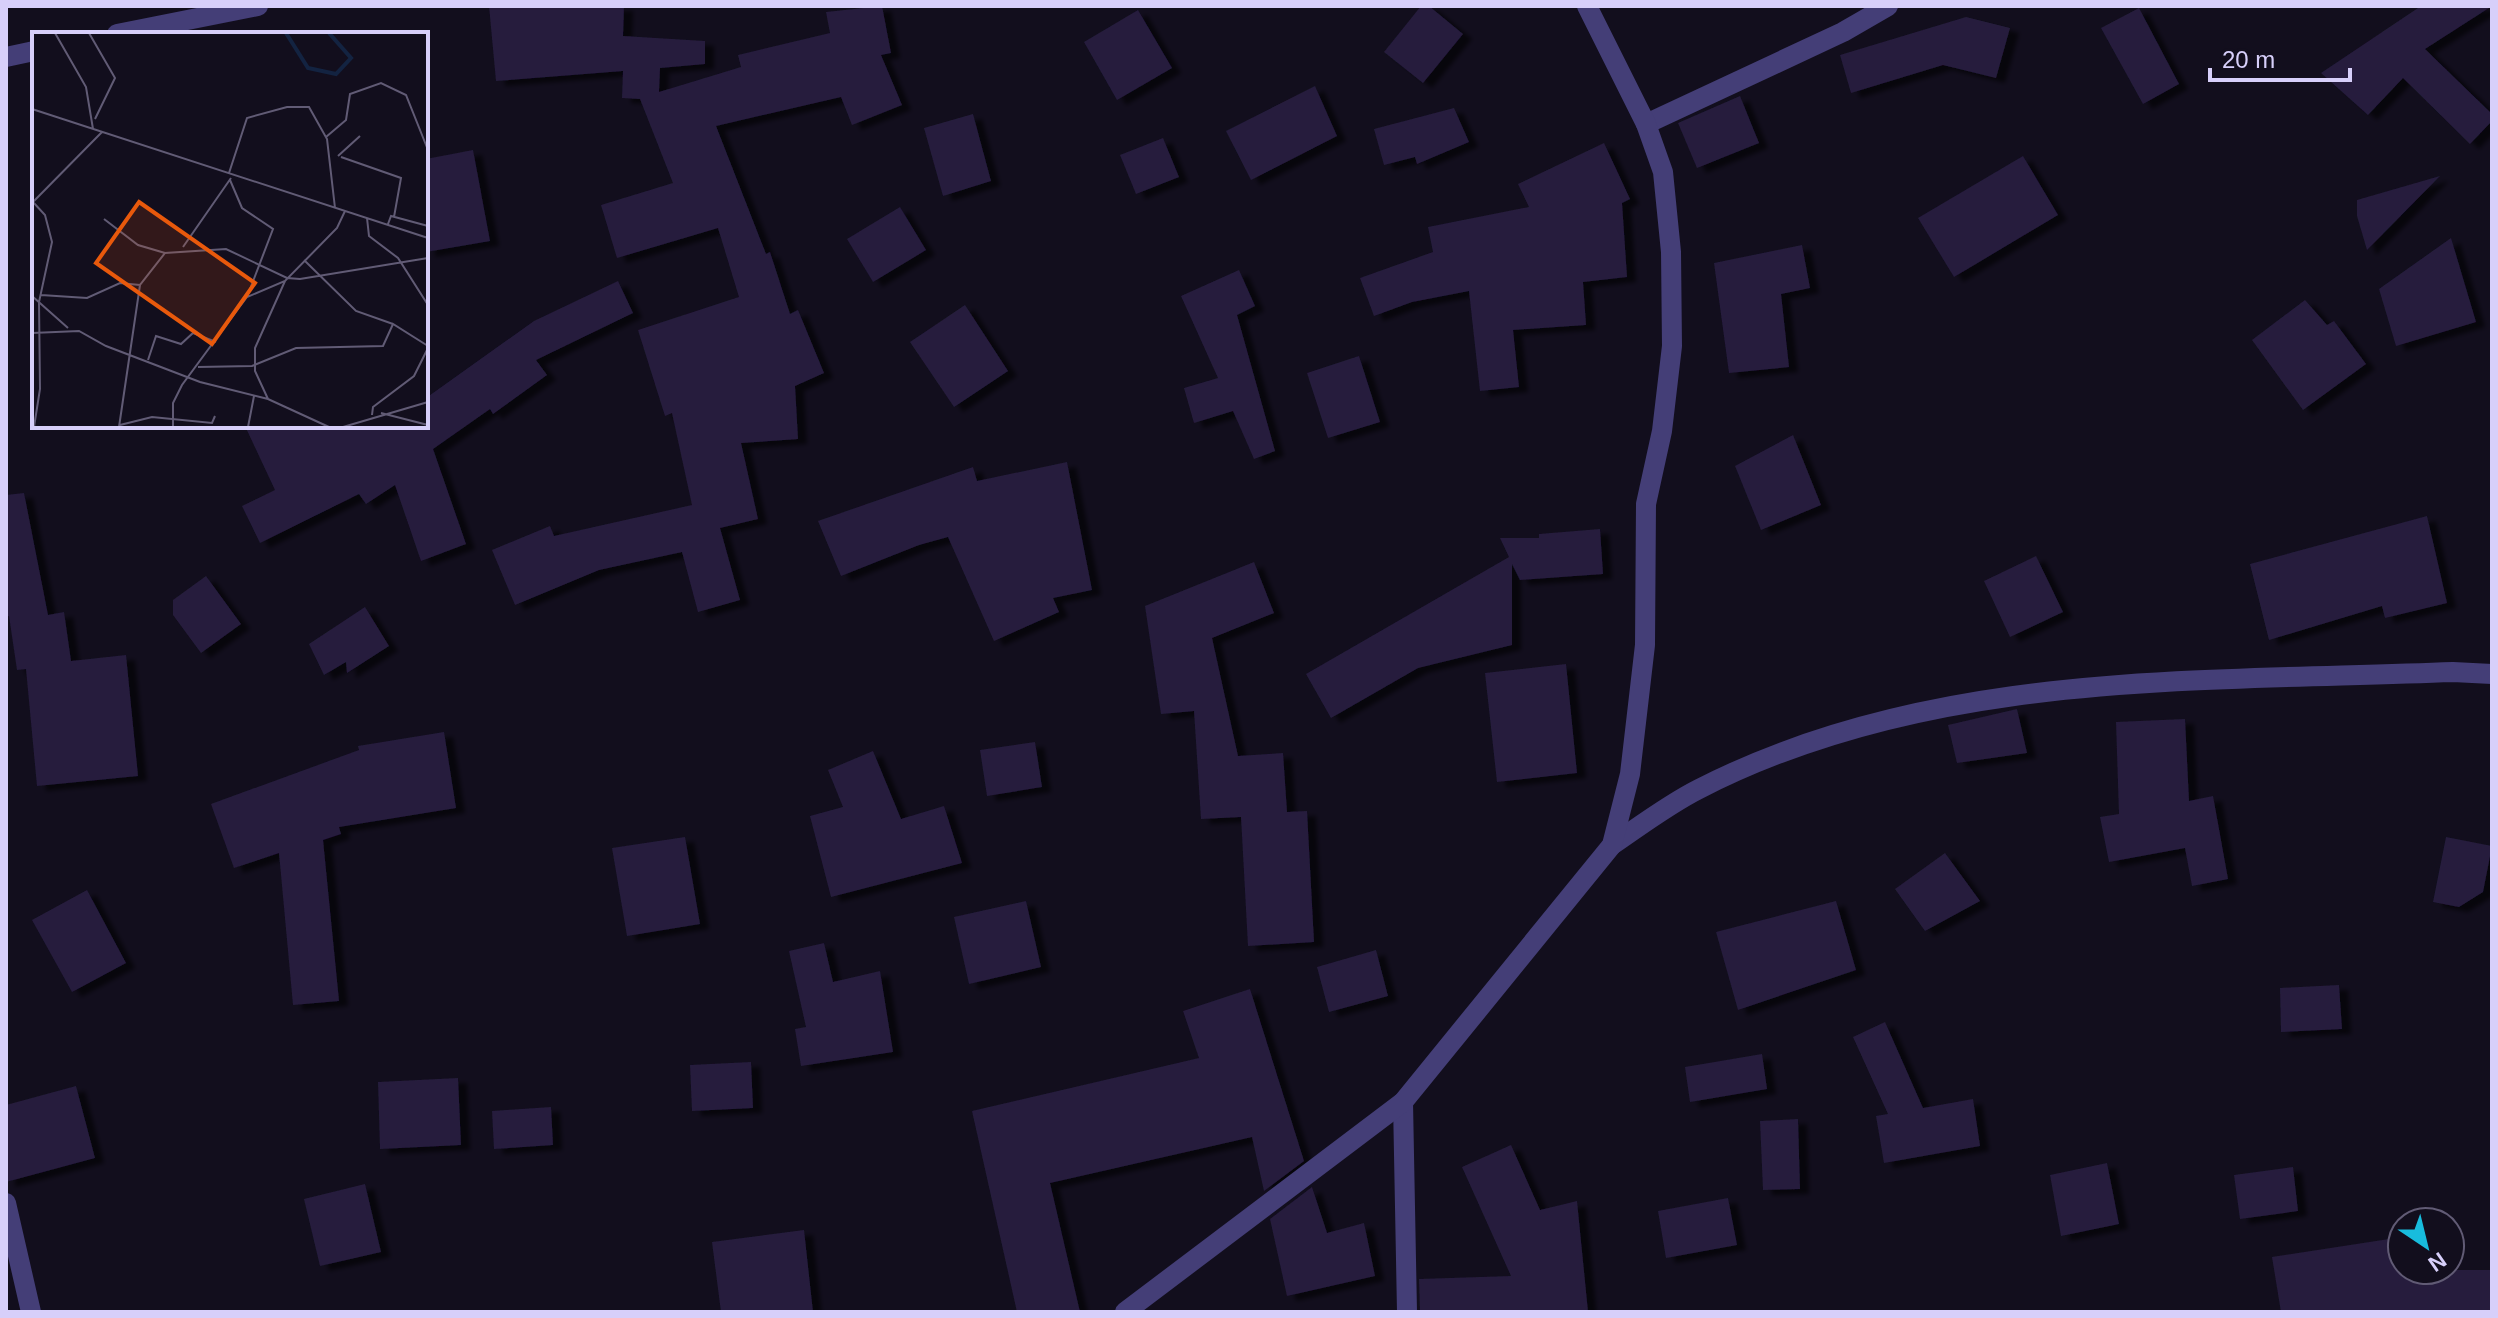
<svg xmlns="http://www.w3.org/2000/svg" width="2498" height="1318" font-family="Arial,sans-serif">
<defs>
<filter id="shadow"><feDropShadow dx="9" dy="5" stdDeviation="2" flood-color="#0009"/></filter>
</defs>
<rect width="100%" height="100%" fill="#120e1d"/>
<g fill="#251c3c" filter="url(#shadow)">
<polygon points="489,6 624,6 623,36 705,41 705,64 660,68 659,92 741,67 738,55 830,33 826,12 882,6 891,53 881,55 902,105 852,125 841,97 716,126 766,254 770,252 790,314 798,310 824,373 795,386 798,439 741,443 758,519 720,528 740,600 698,612 682,552 599,570 515,605 492,550 550,526 554,536 692,505 672,413 665,416 638,330 739,297 718,228 617,258 601,205 673,183 640,99 622,98 623,71 496,81"/>
<polygon points="1421,6 1429,6 1463,34 1423,83 1384,52"/>
<polygon points="2421,6 2492,6 2425,49 2492,114 2492,121 2470,144 2403,78 2368,115 2321,73"/>
<polygon points="2139,8 2179,84 2143,104 2101,28"/>
<polygon points="1138,10 1172,68 1117,100 1084,42"/>
<polygon points="1966,17 2010,28 1996,78 1943,65 1851,93 1840,55"/>
<polygon points="1315,86 1337,136 1251,180 1226,131"/>
<polygon points="1740,96 1759,143 1697,168 1678,123"/>
<polygon points="1454,108 1469,142 1417,164 1415,157 1384,165 1374,129"/>
<polygon points="973,114 991,181 943,196 924,128"/>
<polygon points="1163,138 1179,177 1136,194 1120,155"/>
<polygon points="1604,143 1630,199 1622,203 1627,277 1583,282 1586,325 1513,330 1519,387 1480,391 1469,291 1412,302 1374,316 1360,278 1433,252 1428,227 1529,207 1518,184"/>
<polygon points="473,150 490,241 426,252 426,159"/>
<polygon points="2023,156 2058,215 1954,277 1918,218"/>
<polygon points="2440,176 2367,250 2357,216 2357,200"/>
<polygon points="900,207 926,250 873,282 847,239"/>
<polygon points="2451,238 2476,322 2396,346 2379,289"/>
<polygon points="1802,245 1810,288 1781,294 1789,367 1729,373 1714,263"/>
<polygon points="1239,270 1255,306 1237,315 1275,451 1254,459 1233,411 1194,423 1184,388 1218,378 1181,296"/>
<polygon points="618,281 633,313 536,360 547,375 493,414 490,409 433,449 466,544 421,561 395,485 366,504 359,494 260,543 242,506 275,490 245,426 426,428 426,398 534,321"/>
<polygon points="2305,300 2327,325 2334,321 2366,364 2303,410 2252,340"/>
<polygon points="965,305 1008,371 954,407 910,342"/>
<polygon points="1359,356 1380,422 1328,438 1307,373"/>
<polygon points="1793,435 1821,505 1761,530 1735,466"/>
<polygon points="1067,462 1092,590 1053,598 1059,612 994,641 948,537 919,545 841,576 818,521 973,467 977,481"/>
<polygon points="24,493 48,615 64,612 71,661 126,655 138,776 37,786 26,669 17,670 9,616 6,617 6,495"/>
<polygon points="2427,516 2447,603 2385,618 2382,606 2269,640 2250,564"/>
<polygon points="1600,529 1603,574 1520,580 1512,564 1512,645 1418,668 1331,718 1306,674 1509,557 1500,538 1539,538 1539,534"/>
<polygon points="2036,556 2063,612 2010,637 1984,581"/>
<polygon points="1254,562 1274,613 1212,638 1238,756 1283,753 1287,812 1307,811 1314,942 1248,946 1241,817 1201,819 1194,711 1161,714 1145,606"/>
<polygon points="206,576 241,624 201,653 173,615 173,600"/>
<polygon points="365,607 389,646 347,673 346,662 324,675 309,644"/>
<polygon points="1566,664 1577,773 1497,782 1485,673"/>
<polygon points="2017,709 2027,753 1957,763 1948,725"/>
<polygon points="2185,719 2189,801 2213,796 2228,879 2192,886 2185,848 2109,862 2100,817 2119,814 2116,722"/>
<polygon points="444,732 456,808 339,827 341,834 323,840 339,1001 293,1005 279,853 234,868 211,804 359,750 358,746"/>
<polygon points="1035,742 1042,787 987,796 980,750"/>
<polygon points="873,751 901,819 944,806 962,863 831,897 810,816 843,807 828,770"/>
<polygon points="685,837 700,924 627,936 612,848"/>
<polygon points="2446,837 2492,846 2483,892 2459,907 2433,902"/>
<polygon points="1945,853 1980,901 1925,931 1895,889"/>
<polygon points="87,890 126,963 72,992 32,920"/>
<polygon points="1026,901 1041,967 969,984 954,917"/>
<polygon points="1836,901 1856,970 1738,1010 1716,932"/>
<polygon points="824,943 833,982 880,971 893,1052 801,1066 795,1029 806,1027 789,951"/>
<polygon points="1376,950 1388,996 1329,1012 1317,967"/>
<polygon points="2339,985 2342,1029 2281,1032 2280,988"/>
<polygon points="1250,989 1304,1161 1264,1191 1252,1137 1050,1183 1080,1312 1017,1312 972,1111 1199,1058 1183,1011"/>
<polygon points="1885,1022 1923,1108 1973,1099 1980,1146 1884,1163 1876,1116 1888,1114 1853,1037"/>
<polygon points="1762,1054 1767,1089 1690,1102 1685,1067"/>
<polygon points="751,1062 753,1108 692,1111 690,1065"/>
<polygon points="458,1078 461,1145 380,1149 378,1082"/>
<polygon points="76,1086 95,1158 6,1182 6,1105"/>
<polygon points="551,1107 553,1145 494,1149 492,1111"/>
<polygon points="1798,1119 1800,1189 1763,1190 1760,1121"/>
<polygon points="1511,1145 1540,1210 1577,1201 1588,1312 1420,1312 1419,1279 1511,1276 1462,1167"/>
<polygon points="2107,1163 2119,1224 2061,1236 2050,1175"/>
<polygon points="2293,1167 2298,1211 2240,1219 2234,1175"/>
<polygon points="365,1184 381,1252 320,1266 304,1199"/>
<polygon points="1312,1187 1327,1233 1364,1223 1375,1276 1287,1296 1270,1219"/>
<polygon points="1728,1198 1737,1245 1666,1258 1658,1211"/>
<polygon points="804,1230 813,1312 721,1312 712,1242"/>
<polygon points="2402,1237 2402,1270 2492,1270 2492,1312 2281,1312 2272,1257"/>
</g>
<g fill="none" stroke-linecap="round" stroke-linejoin="round">
<g stroke="#443e77" stroke-width="20">
<polyline points="117,34 258,6"/>
<polyline points="6,57 34,51"/>
<polyline points="1646,124 1843,32 1888,6"/>
<path d="M1612,845C1640,826 1669,804 1699,789C1930,670 2200,682 2453,672L2492,674"/>
<polyline points="1403,1102 1407,1312"/>
<polyline points="6,1203 31,1312"/>
<polyline points="1125,1312 1403,1102 1612,845 1630,774 1645,645 1646,504 1662,431 1672,346 1671,252 1663,172 1646,124 1587,6"/>
</g>
</g>
<g transform="translate(32 32)">
<rect width="396" height="396" fill="#120e1d"/>
<path fill="none" stroke="#132341" stroke-width="4" d="M254,1L276,36L304,42L319,26L297,1"/>
<path fill="none" stroke="#615b75" stroke-width="2" d="M23,1L54,55L61,97M57,1L83,46L63,87M0,77L396,206M294,105L314,88L318,62L349,51L374,63L396,118M306,124L328,104M309,125L369,146L362,185M197,141L215,86L255,75H277L295,107L303,176M198,148L210,176L241,197L215,265M1,170L13,183L20,210L7,270L8,357L2,395M0,171L70,100M335,186L337,204L366,226L396,273M72,187L106,213L133,221M356,192L359,184L396,194M151,215L199,146M272,228L324,279L361,292M9,263L55,266L88,251L108,253M0,264L36,296M0,301L47,299L74,314L168,350L236,367L297,395M116,328L124,304L149,312L161,301L184,310M166,335L220,334L264,316L351,314L361,292L396,314M236,367L223,339V316L253,249M349,381L396,393M340,383L341,375L382,344L396,316M88,393L120,385L180,391L183,384M87,395L108,253L133,221L194,217L255,246L268,247L396,226M141,395V371L150,353L206,277L215,265L253,249L305,196L313,179M216,395L222,364M311,395L396,370"/>
<path fill="#e8590c" fill-opacity="0.15" stroke="#e8590c" stroke-width="4" d="M107,170L223,251L180,312L64,231Z"/>
<rect width="396" height="396" fill="none" stroke="#d7cffa" stroke-width="4"/>
</g>
<rect width="2498" height="1318" fill="none" stroke="#d7cffa" stroke-width="16"/>
<g transform="translate(2426 1246) rotate(145)"><circle r="38" fill="#120e1d" stroke="#615b75" stroke-width="2"/>
<path d="M0-6L14 30L0 20L-14 30Z" fill="#18bcdd"/>
<text y="-12" font-size="22" font-weight="bold" text-anchor="middle" fill="#d7cffa">N</text>
</g>
<path d="M2210 68v12h140v-12" fill="none" stroke="#d7cffa" stroke-width="4"/>
<text x="2222" y="68" font-size="24" fill="#d7cffa" stroke="#120e1d" stroke-width="6" paint-order="stroke">20 m</text>
</svg>
